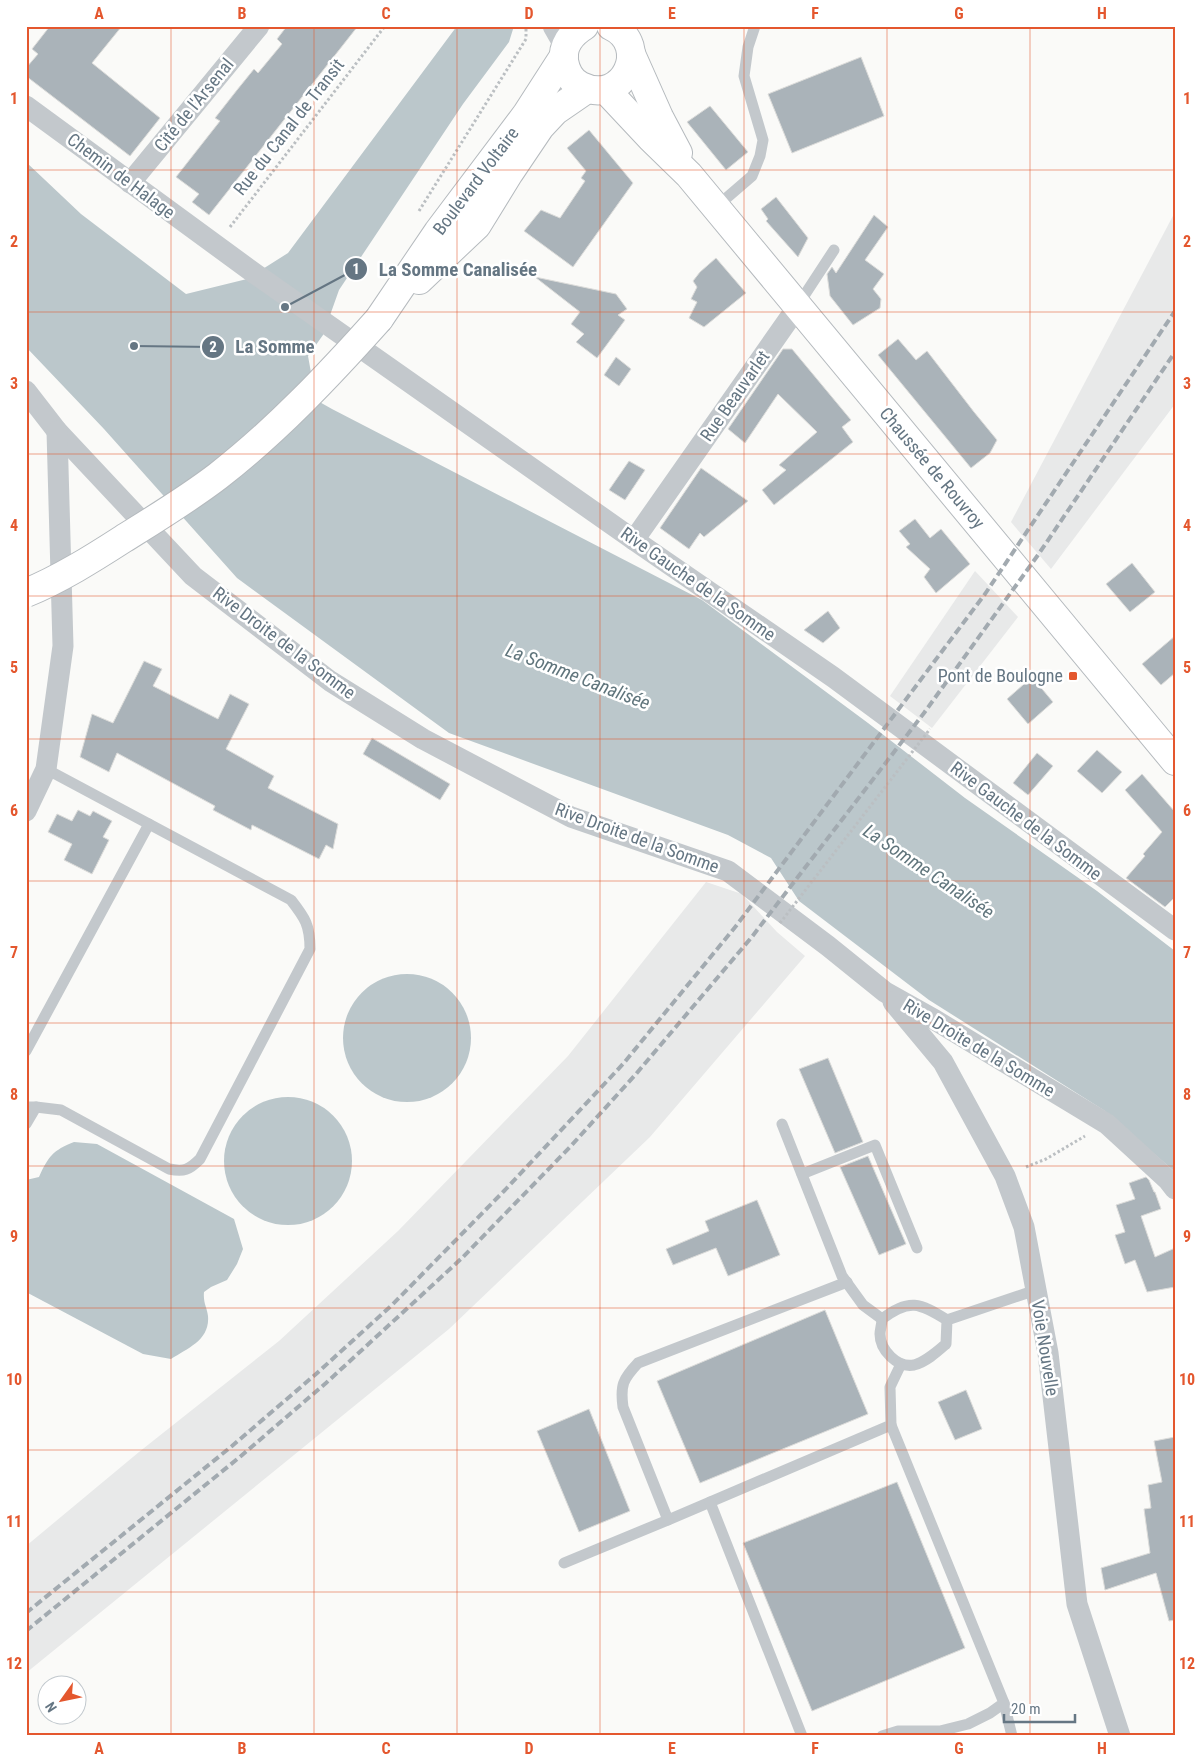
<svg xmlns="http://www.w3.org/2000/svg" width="1201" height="1762" font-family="'Roboto Condensed',sans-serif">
<rect width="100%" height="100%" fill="#fafaf8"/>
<g fill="#e8e9e9">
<polygon points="1175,212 1175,404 1051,569 1011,522"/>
<polygon points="975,571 1018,617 932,728 890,696"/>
<polygon points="706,882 742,894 777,932 805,956 650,1137 449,1329 26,1673 26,1546 139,1452 279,1341 398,1231 568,1056"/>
</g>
<g fill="#bbc7cb">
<polygon points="457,26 514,26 509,42 463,104 339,290 323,335 308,356 316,400 332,409 702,600 868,723 965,798 1097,891 1175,951 1175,1172 1105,1111 929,1000 799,901 771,858 728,835 449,733 237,578 104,429 26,347 26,162 81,214 186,294 247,279 288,253"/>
<circle cx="407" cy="1038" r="64"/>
<circle cx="288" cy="1161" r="64"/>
<path d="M74,1142L97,1144L234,1219L243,1249L237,1264L227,1280L211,1287L204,1292C203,1303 207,1307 208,1316C210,1340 188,1348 171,1359L143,1354L26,1292V1180L39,1177C48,1157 53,1150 74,1142Z"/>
</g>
<g fill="#aab3b9" stroke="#dcdcda">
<polygon points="50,26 122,26 92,63 160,118 130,156 26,76 26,68 38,54 32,49"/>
<polygon points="287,26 358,26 209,215 192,202 199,194 176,177 220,121 215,118 237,90 254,69 258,73 282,44 277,39"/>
<polygon points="861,57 884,116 792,153 768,94"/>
<polygon points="710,106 748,152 726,170 687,122"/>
<polygon points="589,130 633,183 573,267 524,231 541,210 560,218 585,181 581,178 586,171 567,148"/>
<polygon points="776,197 808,238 798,257 766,221 768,219 761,209"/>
<polygon points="874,215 888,227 865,260 884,274 873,289 881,299 880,308 853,325 830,296 827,274 832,267 836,273"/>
<polygon points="716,258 746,293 704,327 689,318 697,302 691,299 697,287 693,281 700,272"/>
<polygon points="535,277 616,294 627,309 618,315 625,320 597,358 576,342 584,334 571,324 580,312"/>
<polygon points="898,339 916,360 927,351 974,412 997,440 990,453 971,468 878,355"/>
<polygon points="783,349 792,349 851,420 842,427 853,442 774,505 762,490 786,470 779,465 817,432 778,394 745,443 728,429"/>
<polygon points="616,357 631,369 619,386 604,375"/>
<polygon points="629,461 645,470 625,500 609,490"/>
<polygon points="701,468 748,501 704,537 700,533 689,549 660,528"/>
<polygon points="915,519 930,538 941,529 970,564 936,593 924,577 930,569 906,547 910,544 899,531"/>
<polygon points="1132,563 1155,592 1130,612 1106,584"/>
<polygon points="828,611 840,628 823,643 804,630"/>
<polygon points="1175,636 1175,673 1161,685 1142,664"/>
<polygon points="144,661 162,669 153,686 218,719 230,694 249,704 226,749 274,776 268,788 338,824 333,849 326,845 319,859 252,825 251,830 213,810 215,806 117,753 109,772 80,757 92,714 113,723"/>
<polygon points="1032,677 1053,702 1028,724 1007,699"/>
<polygon points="372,738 450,784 440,800 363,754"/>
<polygon points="1097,750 1122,772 1102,793 1077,771"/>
<polygon points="1037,753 1053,766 1028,795 1013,783"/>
<polygon points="1142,774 1175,812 1175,897 1165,907 1126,878 1145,856 1143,854 1162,832 1125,790"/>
<polygon points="78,810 90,816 93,811 112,821 103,837 109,840 92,874 64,860 72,844 48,832 57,814 72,821"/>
<polygon points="828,1058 863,1142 835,1153 799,1069"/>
<polygon points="868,1156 906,1244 879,1255 840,1167"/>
<polygon points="1146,1177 1149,1180 1154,1192 1155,1192 1161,1209 1141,1216 1155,1257 1175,1248 1175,1287 1147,1292 1135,1260 1125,1264 1115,1235 1125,1232 1116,1205 1135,1199 1129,1183"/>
<polygon points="757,1200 780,1255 728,1276 716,1248 673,1265 666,1249 709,1231 705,1221"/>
<polygon points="825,1310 868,1414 700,1483 657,1381"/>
<polygon points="966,1390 982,1429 955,1440 938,1402"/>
<polygon points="589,1409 630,1511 579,1532 537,1431"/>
<polygon points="1175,1437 1175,1620 1169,1621 1156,1573 1105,1590 1101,1568 1150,1553 1144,1509 1151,1508 1148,1485 1162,1482 1154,1441"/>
<polygon points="897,1482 965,1648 812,1711 743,1543"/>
</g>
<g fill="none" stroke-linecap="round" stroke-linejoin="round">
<defs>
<g id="primary">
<path d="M584,26C571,34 562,46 564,61C566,72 572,82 581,86C624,107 652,45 611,26"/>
<polyline points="631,54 659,117 678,153"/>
<polyline points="606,90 651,138 689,175 1175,761"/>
<polyline points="419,280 477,225 509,173 540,127 555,111 587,89"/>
<polyline points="379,319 438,232 526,115 564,56"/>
</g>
</defs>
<use href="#primary" stroke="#b5babe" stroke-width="30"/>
<g stroke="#bbbfc2" stroke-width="3" stroke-dasharray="2.5 2.5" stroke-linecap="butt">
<polyline points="419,211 526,39 526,26"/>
<polyline points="230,227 385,26"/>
<polyline points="1026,1167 1046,1159 1085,1136"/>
</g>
<g stroke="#c3c8cc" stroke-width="11">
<polyline points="716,207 752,176 760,156 763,140 744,76 748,47 755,26"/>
<polyline points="798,305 834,250"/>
<polyline points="26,1051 149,824"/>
<path d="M26,1107H36L61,1110L169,1169C184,1172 189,1170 200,1159L310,949C310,925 305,918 291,900L46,769"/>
<polyline points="26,1124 36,1107"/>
<polyline points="782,1124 842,1276 863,1305 882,1319"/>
<polyline points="802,1174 875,1145 917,1248"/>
<path d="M847,1282L638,1363C623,1379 620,1385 623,1407L668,1520L891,1425L890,1387L901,1364"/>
<path d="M947,1320L946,1344C938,1351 926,1362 914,1365C897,1368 880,1350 880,1334C880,1330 882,1324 882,1319C909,1298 920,1303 947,1320L1036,1290"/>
<polyline points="710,1502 802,1736"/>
<polyline points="564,1563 668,1520"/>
<polyline points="1004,1703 1012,1736"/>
<polyline points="882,1736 898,1731 940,1731 968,1724 990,1713 1004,1703 891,1425"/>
</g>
<g stroke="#c3c8cc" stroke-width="21">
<polyline points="553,26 565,47"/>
<polyline points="26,106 254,273 634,540 833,677 1175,930"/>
<polyline points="130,183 259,26"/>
<polyline points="26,391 57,431 193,576 330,681 423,739 571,817 728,871 828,946 885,992 935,1020 1107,1124 1168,1180 1175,1189"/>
<polyline points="634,540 798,306"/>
<polyline points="26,811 46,769 63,646 57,431"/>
<polyline points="893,1002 943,1062 1005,1176 1024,1227 1048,1353 1077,1604 1120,1736"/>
</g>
<use href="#primary" stroke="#fff" stroke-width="28"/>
<g stroke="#a2aab0" stroke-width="4" stroke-dasharray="8 4" stroke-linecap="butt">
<polyline points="26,1613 232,1446 316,1374 392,1305 505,1190 623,1064 736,926 985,594 1175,311"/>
<polyline points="26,1631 241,1456 326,1383 462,1258 570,1147 636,1074 751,938 924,713 1038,555 1175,352"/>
</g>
<defs>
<path id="primary-bridge" d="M26,593C60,579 92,559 123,539C155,519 188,499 218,476C277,430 329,375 379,319"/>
</defs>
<use href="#primary-bridge" stroke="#b5babe" stroke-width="30" stroke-linecap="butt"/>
<polyline stroke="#bbbfc2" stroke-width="3" stroke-dasharray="2.5 2.5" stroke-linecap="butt" points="780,923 930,729"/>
<use href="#primary-bridge" stroke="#fff" stroke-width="28"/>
</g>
<path fill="none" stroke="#e4572e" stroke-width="1" stroke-opacity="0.55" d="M171,26V1736M314,26V1736M457,26V1736M600,26V1736M744,26V1736M887,26V1736M1030,26V1736M26,170H1175M26,312H1175M26,454H1175M26,596H1175M26,739H1175M26,881H1175M26,1023H1175M26,1166H1175M26,1308H1175M26,1450H1175M26,1592H1175"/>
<rect fill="#e4572e" stroke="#fff" stroke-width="2" x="1068" y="671" width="10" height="10" rx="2.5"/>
<g text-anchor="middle" stroke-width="5" stroke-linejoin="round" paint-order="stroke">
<g font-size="18" fill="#657683" stroke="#fff">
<text transform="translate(194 105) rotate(-51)" y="6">Cité de l'Arsenal</text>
<text transform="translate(289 127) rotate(-52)" y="6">Rue du Canal de Transit</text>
<text transform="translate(121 176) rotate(37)" y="6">Chemin de Halage</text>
<text transform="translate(476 181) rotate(-53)" y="6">Boulevard Voltaire</text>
<text transform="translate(735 396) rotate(-55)" y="6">Rue Beauvarlet</text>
<text transform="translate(932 468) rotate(50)" y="6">Chaussée de Rouvroy</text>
<text transform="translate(698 584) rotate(35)" y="6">Rive Gauche de la Somme</text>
<text transform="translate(284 643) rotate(37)" y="6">Rive Droite de la Somme</text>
<text transform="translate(1026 821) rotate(37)" y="6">Rive Gauche de la Somme</text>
<text transform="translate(637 838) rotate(20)" y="6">Rive Droite de la Somme</text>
<text transform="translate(979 1048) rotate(31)" y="6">Rive Droite de la Somme</text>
<text transform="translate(1045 1348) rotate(81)" y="6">Voie Nouvelle</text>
</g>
<g font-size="18" fill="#657683" stroke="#fff" text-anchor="end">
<text x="1063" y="682">Pont de Boulogne</text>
</g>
<g font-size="19" font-style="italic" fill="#60757c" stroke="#fff">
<text transform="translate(578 676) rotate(21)" y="7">La Somme Canalisée</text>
<text transform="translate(929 871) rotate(34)" y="7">La Somme Canalisée</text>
</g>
</g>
<path fill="none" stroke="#657683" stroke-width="2" d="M285 307L356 269M134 346L213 347"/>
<g fill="#657683" stroke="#fff" stroke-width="2">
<circle cx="285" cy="307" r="5"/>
<circle cx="134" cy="346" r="5"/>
<circle cx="356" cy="269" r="12"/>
<circle cx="213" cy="347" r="12"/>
</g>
<g font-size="15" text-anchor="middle" font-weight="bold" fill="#fff">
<text x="356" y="274">1</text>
<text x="213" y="352">2</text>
</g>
<g font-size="19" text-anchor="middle" font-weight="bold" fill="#657683" stroke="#fff" stroke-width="5" stroke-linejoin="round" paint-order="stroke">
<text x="458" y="276">La Somme Canalisée</text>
<text x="275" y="353">La Somme</text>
</g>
<rect width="1201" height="1762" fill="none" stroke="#ffffff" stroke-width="55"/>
<g transform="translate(62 1700) rotate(237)"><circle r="24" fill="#ffffff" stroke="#c1c8cd"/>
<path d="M0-4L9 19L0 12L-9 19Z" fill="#e4572e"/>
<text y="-8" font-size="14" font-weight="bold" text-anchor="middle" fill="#657683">N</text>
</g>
<path d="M1004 1714v8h71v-8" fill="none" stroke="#657683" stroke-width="2.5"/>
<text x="1011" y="1714" font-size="15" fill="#657683" stroke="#ffffff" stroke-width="4" paint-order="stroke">20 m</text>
<rect x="28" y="28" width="1146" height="1706" fill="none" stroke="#e4572e" stroke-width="2"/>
<g font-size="16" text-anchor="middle" font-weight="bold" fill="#e4572e">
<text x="99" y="19">A</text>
<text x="242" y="19">B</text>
<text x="386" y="19">C</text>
<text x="529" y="19">D</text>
<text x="672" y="19">E</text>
<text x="815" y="19">F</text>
<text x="959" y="19">G</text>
<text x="1102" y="19">H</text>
<text x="14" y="104">1</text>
<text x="1187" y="104">1</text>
<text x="14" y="247">2</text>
<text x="1187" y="247">2</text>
<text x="14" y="389">3</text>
<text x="1187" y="389">3</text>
<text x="14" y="531">4</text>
<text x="1187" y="531">4</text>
<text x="14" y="673">5</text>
<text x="1187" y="673">5</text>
<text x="14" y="816">6</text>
<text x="1187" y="816">6</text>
<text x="14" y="958">7</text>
<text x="1187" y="958">7</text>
<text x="14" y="1100">8</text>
<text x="1187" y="1100">8</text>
<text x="14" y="1242">9</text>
<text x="1187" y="1242">9</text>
<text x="14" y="1385">10</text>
<text x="1187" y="1385">10</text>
<text x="14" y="1527">11</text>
<text x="1187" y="1527">11</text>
<text x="14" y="1669">12</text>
<text x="1187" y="1669">12</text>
<text x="99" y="1754">A</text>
<text x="242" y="1754">B</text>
<text x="386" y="1754">C</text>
<text x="529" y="1754">D</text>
<text x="672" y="1754">E</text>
<text x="815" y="1754">F</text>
<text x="959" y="1754">G</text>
<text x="1102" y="1754">H</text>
</g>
</svg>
